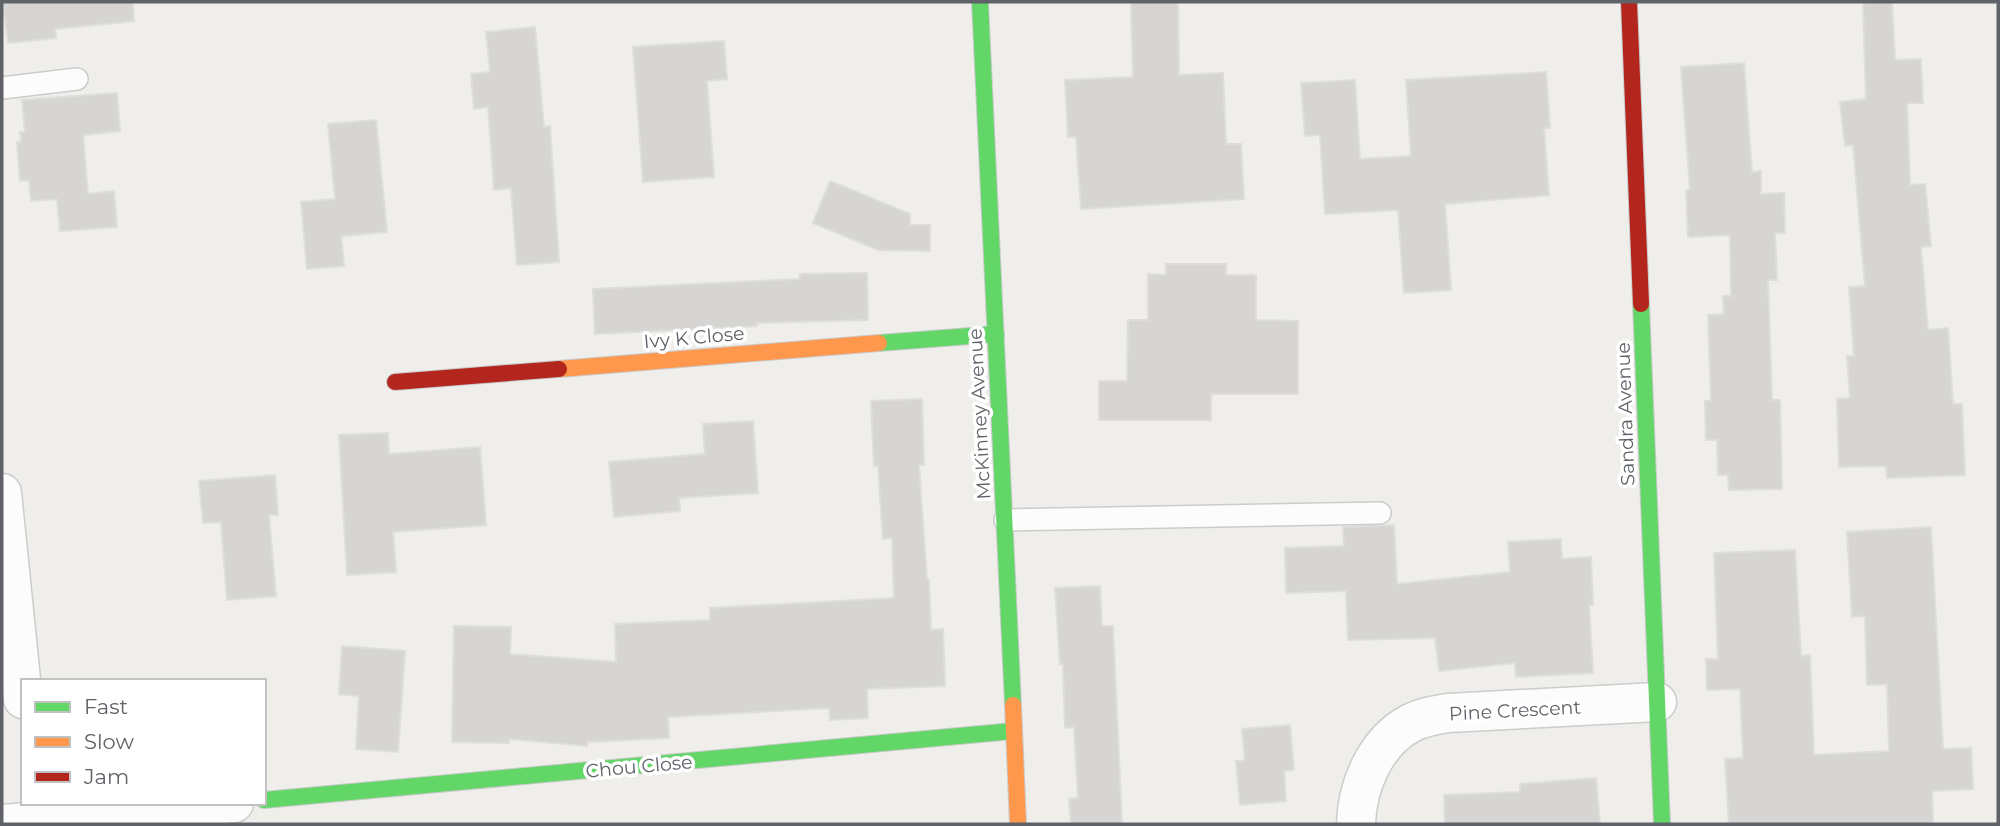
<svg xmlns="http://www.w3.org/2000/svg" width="2000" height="826" font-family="Montserrat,sans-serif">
<rect width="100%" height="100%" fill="#efeeea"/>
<g fill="#d6d5d3" stroke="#deddd9" stroke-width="2">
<polygon points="3,2 133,2 134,21 55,29 56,38 8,43"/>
<polygon points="1131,2 1178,2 1179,75 1223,73 1226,144 1241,144 1244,199 1081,209 1076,137 1068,137 1065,80 1133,77"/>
<polygon points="1863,2 1892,2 1895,60 1921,59 1923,103 1907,103 1910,185 1925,184 1931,246 1921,247 1928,330 1948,328 1953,404 1962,404 1965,475 1887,478 1886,466 1839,467 1837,399 1850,398 1847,356 1854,356 1849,287 1865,286 1853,145 1845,146 1840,102 1866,99"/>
<polygon points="535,27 544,127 550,126 559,262 517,265 511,188 494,190 488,107 474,109 471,74 490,72 486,32"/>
<polygon points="724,41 727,79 707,81 714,177 643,182 633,47"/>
<polygon points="1744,63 1752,172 1761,171 1761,194 1784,193 1785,233 1775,233 1777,280 1768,280 1772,400 1780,400 1782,489 1729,490 1728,475 1718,475 1717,440 1706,440 1705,401 1711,401 1708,315 1724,314 1723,296 1731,296 1730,235 1688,237 1686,191 1690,190 1681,67"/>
<polygon points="1546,72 1550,128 1544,128 1549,195 1445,204 1451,290 1404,293 1398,210 1325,214 1320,135 1305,136 1301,83 1355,80 1360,159 1411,156 1406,80"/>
<polygon points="117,93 120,131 83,135 88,194 114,191 117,227 60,231 57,199 31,201 29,180 20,181 17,142 21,142 20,132 25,132 22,100"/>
<polygon points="376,120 387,232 341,236 344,266 307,269 301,202 335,199 328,124"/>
<polygon points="830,181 910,214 910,225 930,225 930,251 878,250 813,223"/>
<polygon points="1166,264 1226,264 1226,275 1256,275 1256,320 1298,321 1298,394 1211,394 1211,420 1099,420 1099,381 1127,381 1128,320 1148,320 1148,274 1166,275"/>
<polygon points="867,273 868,320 757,323 757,326 595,334 593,289 800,279 800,274"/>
<polygon points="922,399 924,465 919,465 927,580 929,580 931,630 943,629 945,686 867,689 868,718 830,720 829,708 668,717 669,738 587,742 587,746 509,739 509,743 452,742 454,626 511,627 510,654 616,662 615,624 710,620 710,608 894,598 892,538 883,539 878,466 874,466 871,401"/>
<polygon points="753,421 758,493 679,498 680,511 614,517 609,462 705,454 703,424"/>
<polygon points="388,433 389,454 480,447 486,525 393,532 396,572 347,575 339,435"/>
<polygon points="275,475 278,515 269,515 276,596 227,600 221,522 203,523 199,481"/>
<polygon points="1394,525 1397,584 1510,572 1508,542 1561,539 1562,559 1591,557 1593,605 1589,605 1593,673 1516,677 1515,663 1439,671 1435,638 1348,640 1346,591 1286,593 1285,548 1344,546 1343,527"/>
<polygon points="1931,527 1943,749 1971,748 1973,789 1932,791 1933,824 1729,824 1725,759 1743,758 1740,689 1707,690 1706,659 1718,659 1714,553 1795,550 1801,656 1810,655 1814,755 1889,751 1887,684 1867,685 1865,616 1852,617 1847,532"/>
<polygon points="1100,586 1102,626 1113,626 1122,824 1071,824 1069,799 1078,798 1074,727 1065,728 1063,664 1060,664 1055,588"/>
<polygon points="342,646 405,651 398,752 356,749 359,696 339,694"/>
<polygon points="1290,725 1294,770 1284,771 1286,801 1240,805 1236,761 1245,761 1242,729"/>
<polygon points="1596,778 1600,824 1445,824 1444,795 1520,792 1520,784"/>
</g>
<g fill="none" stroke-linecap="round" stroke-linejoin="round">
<defs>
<g id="lane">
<polyline points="2,88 77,79"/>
<polyline points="1005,520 1380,513"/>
</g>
<g id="street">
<polyline points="2,493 23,699"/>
<polyline points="4,824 234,803"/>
<path d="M1356,824C1357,786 1375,742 1411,723C1423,717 1435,715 1448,713L1657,702"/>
</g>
<g id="fast">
<polyline points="980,2 1013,705"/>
<polyline points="1641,304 1662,824"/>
<polyline points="879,343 996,334"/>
<polyline points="264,800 1013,731"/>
</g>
<g id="slow">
<polyline points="559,369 879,343"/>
<polyline points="1013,705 1018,824"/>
</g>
<g id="jam">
<polyline points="1629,2 1641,304"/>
<polyline points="395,382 559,369"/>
</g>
</defs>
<use href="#lane" stroke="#cbcccc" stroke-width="24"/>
<use href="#street" stroke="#cbcccc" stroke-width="41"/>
<use href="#fast" stroke="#cacacb" stroke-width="18"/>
<use href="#slow" stroke="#cacacb" stroke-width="18"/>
<use href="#jam" stroke="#cacacb" stroke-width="18"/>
<use href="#lane" stroke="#fdfcfc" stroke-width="21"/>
<use href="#street" stroke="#fdfcfc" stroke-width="38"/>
<use href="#fast" stroke="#63d668" stroke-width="16"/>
<use href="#slow" stroke="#ff974d" stroke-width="16"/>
<use href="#jam" stroke="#b3261e" stroke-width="16"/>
</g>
<g text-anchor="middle" stroke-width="7" stroke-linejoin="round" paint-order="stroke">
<g font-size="19" fill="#5f6368" stroke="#fff">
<text transform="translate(694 337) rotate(-5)" y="7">Ivy K Close</text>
<text transform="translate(979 414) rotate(-93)" y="7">McKinney Avenue</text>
<text transform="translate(1625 414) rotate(-92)" y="7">Sandra Avenue</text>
<text transform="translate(1515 710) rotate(-3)" y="7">Pine Crescent</text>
<text transform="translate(639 766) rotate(-5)" y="7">Chou Close</text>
</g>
</g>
<rect width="2000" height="826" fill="none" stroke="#5f6368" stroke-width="7"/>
<rect x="21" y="679" width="245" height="126" fill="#ffffff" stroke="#bfc1c3" stroke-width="2"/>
<rect x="35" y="702" width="35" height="10" fill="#63d668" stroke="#bfc1c3" stroke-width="2"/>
<text x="84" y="714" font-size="21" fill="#5f6368">Fast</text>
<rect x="35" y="737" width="35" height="10" fill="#ff974d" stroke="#bfc1c3" stroke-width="2"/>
<text x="84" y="749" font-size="21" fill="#5f6368">Slow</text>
<rect x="35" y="772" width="35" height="10" fill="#b3261e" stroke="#bfc1c3" stroke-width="2"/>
<text x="84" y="784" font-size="21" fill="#5f6368">Jam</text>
</svg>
